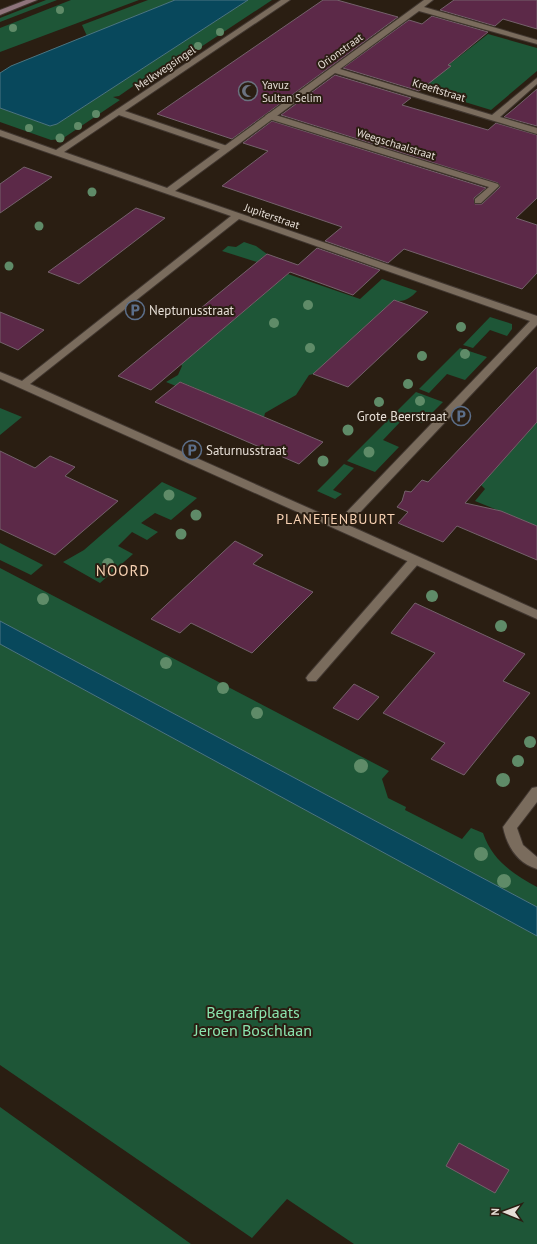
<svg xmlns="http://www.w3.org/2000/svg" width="537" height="1244" font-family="'PT Sans',sans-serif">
<rect width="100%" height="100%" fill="#2a1e12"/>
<g fill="#1e5637">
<polygon points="46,0 57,0 0,22 0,18"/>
<polygon points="71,0 139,0 0,52 0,28"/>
<polygon points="148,0 175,0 87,36 82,25"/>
<polygon points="248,0 272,0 145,84 139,82 119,96 113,97 120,100 62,139 51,140 0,122 0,108 50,126 57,124"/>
<polygon points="488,34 537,48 537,71 491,110 419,88"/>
<polygon points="244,242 256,246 267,254 257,262 222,251 228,246 236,247"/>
<path d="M288,274L360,299L382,279L417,291C411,298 403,303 394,300L313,374L309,375L296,395L265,413L264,417L181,382L176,386L166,382L178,375L182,366L181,364Z"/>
<polygon points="490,317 512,324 512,329 507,336 490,330 473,348 463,345"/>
<polygon points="460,348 487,357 465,380 447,374 429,393 419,389"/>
<polygon points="416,392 443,402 422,423 396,412"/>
<polygon points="0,408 22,417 0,435"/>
<polygon points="392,416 402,420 383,440 399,447 375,472 347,461"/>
<polygon points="537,422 537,526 475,501 485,489 481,485"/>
<polygon points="344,464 354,468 333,490 342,494 335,499 317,491"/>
<polygon points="162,482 197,498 171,520 155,513 141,523 158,532 147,540 132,532 118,546 133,554 100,583 63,562 84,550"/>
<polygon points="0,543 43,565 31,575 0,560"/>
<path d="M0,568L389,771L382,779L388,798L406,807L405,810L462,839L471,828L483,833C492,860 513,874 537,887V907L0,621Z"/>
<polygon points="0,644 537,936 537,1244 354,1244 287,1199 252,1238 0,1065"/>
<polygon points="0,1107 191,1244 0,1244"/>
</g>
<g fill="#08485c" stroke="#4b7581">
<polygon points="175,0 248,0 57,124 50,126 0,108 0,73 11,66"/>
<polygon points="0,621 537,907 537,936 0,644"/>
</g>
<g fill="#5c2948" stroke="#74616b">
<polygon points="323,0 337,0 398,17 232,139 157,114"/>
<polygon points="454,0 537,0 537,29 503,19 495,26 440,10"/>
<polygon points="432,16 488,32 448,65 451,66 419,91 343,68 409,20 422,24"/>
<polygon points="335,75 411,98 402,105 488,130 496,123 537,135 537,198 516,218 537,225 537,273 522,289 404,249 388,263 325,241 342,227 222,186 268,151 243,143 272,121 486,188 474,198 475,204 482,204 500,187 498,183 281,115"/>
<polygon points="537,89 537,126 504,117 515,108"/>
<polygon points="24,167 52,177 0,213 0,184"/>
<polygon points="136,208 165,218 79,284 48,272"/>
<polygon points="317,248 380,270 353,295 290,272 151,390 118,376 267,254 298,265"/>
<polygon points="394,300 428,312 348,387 313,374"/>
<polygon points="0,312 44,330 18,350 0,342"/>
<polygon points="537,367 537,422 465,503 501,511 537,526 537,560 457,526 443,542 398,523 408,512 397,507 402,501 405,491 411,492 422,480 428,482"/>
<polygon points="180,382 264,417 323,442 299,464 155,402"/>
<polygon points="0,451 35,468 50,456 75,467 65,476 118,501 55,555 0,529"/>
<polygon points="235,541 263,555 253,564 313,592 252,653 191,623 180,633 151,619"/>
<polygon points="415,603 525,654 503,681 530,693 464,775 431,759 445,743 383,713 435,653 391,633"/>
<polygon points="354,684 379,697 358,720 333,708"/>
<polygon points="459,1143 509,1170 495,1193 446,1166"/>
</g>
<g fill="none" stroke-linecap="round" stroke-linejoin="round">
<defs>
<g id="lane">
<polygon points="119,109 230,147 231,149 227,152 224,151 116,114 116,110"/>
<polygon points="269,113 498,184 499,186 481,203 475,203 475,199 489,187 266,118 265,116"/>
<polygon points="415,556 421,560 419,563 316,681 308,681 306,678 308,675 411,557"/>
</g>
<g id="street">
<path d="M281,0H290L64,152L167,188L424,0H433L424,7L537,40V44L419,11L340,69L492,115L537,78V84L500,117L537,128V134L335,73L175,191L537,316V325L348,525L537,610V619L0,379V372L22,381L231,216L0,136V130L56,150ZM239,219L530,321L338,521L30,384Z"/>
<path d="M537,787V802L517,828L523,845L537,857V869C517,863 507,846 503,827L532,788Z"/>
</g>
<polygon id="secondary" points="26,0 37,0 0,15 0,10"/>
</defs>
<use href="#lane" stroke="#413730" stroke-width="2"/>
<use href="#street" stroke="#413730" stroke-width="2"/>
<use href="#secondary" stroke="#413730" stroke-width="2"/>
<use href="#lane" fill="#7a6c5d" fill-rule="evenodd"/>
<use href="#street" fill="#7a6c5d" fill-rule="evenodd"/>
<use href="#secondary" fill="#8e747b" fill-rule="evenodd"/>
</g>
<g fill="#5f8b68">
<circle cx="60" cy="10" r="4"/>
<circle cx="13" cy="28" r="4"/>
<circle cx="220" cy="32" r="4"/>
<circle cx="198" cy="46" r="4"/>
<circle cx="177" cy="61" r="4"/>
<circle cx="96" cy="114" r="4"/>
<circle cx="78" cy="126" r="4"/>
<circle cx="29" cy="128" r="4"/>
<circle cx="60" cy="138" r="4.5"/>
<circle cx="92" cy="192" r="4.5"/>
<circle cx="39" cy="226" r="4.5"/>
<circle cx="9" cy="266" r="4.5"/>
<circle cx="308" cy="305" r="5"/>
<circle cx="274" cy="323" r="5"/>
<circle cx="461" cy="327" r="5"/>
<circle cx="310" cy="348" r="5"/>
<circle cx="465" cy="354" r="5"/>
<circle cx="422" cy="356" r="5"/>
<circle cx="408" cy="384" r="5"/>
<circle cx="420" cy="401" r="5"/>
<circle cx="379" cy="402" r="5"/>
<circle cx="348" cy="430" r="5.5"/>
<circle cx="369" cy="452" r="5.5"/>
<circle cx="323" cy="461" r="5.5"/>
<circle cx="169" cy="495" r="5.5"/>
<circle cx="196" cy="515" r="5.5"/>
<circle cx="181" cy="534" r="5.5"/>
<circle cx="108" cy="564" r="6"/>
<circle cx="432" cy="596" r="6"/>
<circle cx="43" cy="599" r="6"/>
<circle cx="501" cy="626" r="6"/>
<circle cx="166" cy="663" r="6"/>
<circle cx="223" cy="688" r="6"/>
<circle cx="257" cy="713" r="6"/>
<circle cx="530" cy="742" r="6"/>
<circle cx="518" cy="761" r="6"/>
<circle cx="361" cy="766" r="7"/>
<circle cx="503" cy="780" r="7"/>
<circle cx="481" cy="854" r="7"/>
<circle cx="504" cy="881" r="7"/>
</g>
<defs>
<symbol id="mosque-ring" viewBox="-11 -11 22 22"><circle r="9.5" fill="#2a1e12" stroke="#6b7280" stroke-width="1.5"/><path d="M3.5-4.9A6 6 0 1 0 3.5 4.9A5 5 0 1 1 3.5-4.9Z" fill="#6b7280"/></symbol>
<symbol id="parking-ring" viewBox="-11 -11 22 22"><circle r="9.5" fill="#2a1e12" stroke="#5c6f8a" stroke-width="1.5"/><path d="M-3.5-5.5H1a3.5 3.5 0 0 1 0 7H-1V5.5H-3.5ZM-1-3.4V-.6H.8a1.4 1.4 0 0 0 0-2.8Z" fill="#5c6f8a"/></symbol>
</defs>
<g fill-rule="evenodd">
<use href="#mosque-ring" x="237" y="80" width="22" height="22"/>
<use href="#parking-ring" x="124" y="299" width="22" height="22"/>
<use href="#parking-ring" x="450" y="405" width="22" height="22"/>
<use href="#parking-ring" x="181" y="439" width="22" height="22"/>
</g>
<g text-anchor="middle" stroke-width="4" stroke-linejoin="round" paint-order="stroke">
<g font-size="11" fill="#e6ded6" stroke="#2a1e12">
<text transform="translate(340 51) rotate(-36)" y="4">Orionstraat</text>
<text transform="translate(165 68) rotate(-34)" y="4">Melkwegsingel</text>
<text transform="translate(439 90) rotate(17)" y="4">Kreeftstraat</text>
<text transform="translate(396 144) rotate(17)" y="4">Weegschaalstraat</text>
<text transform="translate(272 216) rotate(19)" y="4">Jupiterstraat</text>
</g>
<g font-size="11" fill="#e6ded6" stroke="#2a1e12" text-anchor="start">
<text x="262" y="89">Yavuz<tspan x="262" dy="13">Sultan Selim</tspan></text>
</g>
<g font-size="13" fill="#e6ded6" stroke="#2a1e12" text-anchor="start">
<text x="149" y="315">Neptunusstraat</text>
<text x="447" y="421" text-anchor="end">Grote Beerstraat</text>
<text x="206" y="455">Saturnusstraat</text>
</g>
<g font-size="14" letter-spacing="1" fill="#f8d2b3" stroke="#2a1e12">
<text x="336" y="524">PLANETENBUURT</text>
</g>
<g font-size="15" letter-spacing="1" fill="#f8d2b3" stroke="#2a1e12">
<text x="123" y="576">NOORD</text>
</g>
<g font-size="16" fill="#8be4ae" stroke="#2a1e12">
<text x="253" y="1018">Begraafplaats<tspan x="253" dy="18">Jeroen Boschlaan</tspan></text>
</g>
</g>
<g transform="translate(505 1212) rotate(271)" stroke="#2a1e12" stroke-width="3" paint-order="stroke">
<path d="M0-3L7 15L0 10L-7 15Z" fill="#e6ded6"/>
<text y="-6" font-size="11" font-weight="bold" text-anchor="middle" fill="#e6ded6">N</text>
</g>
</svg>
